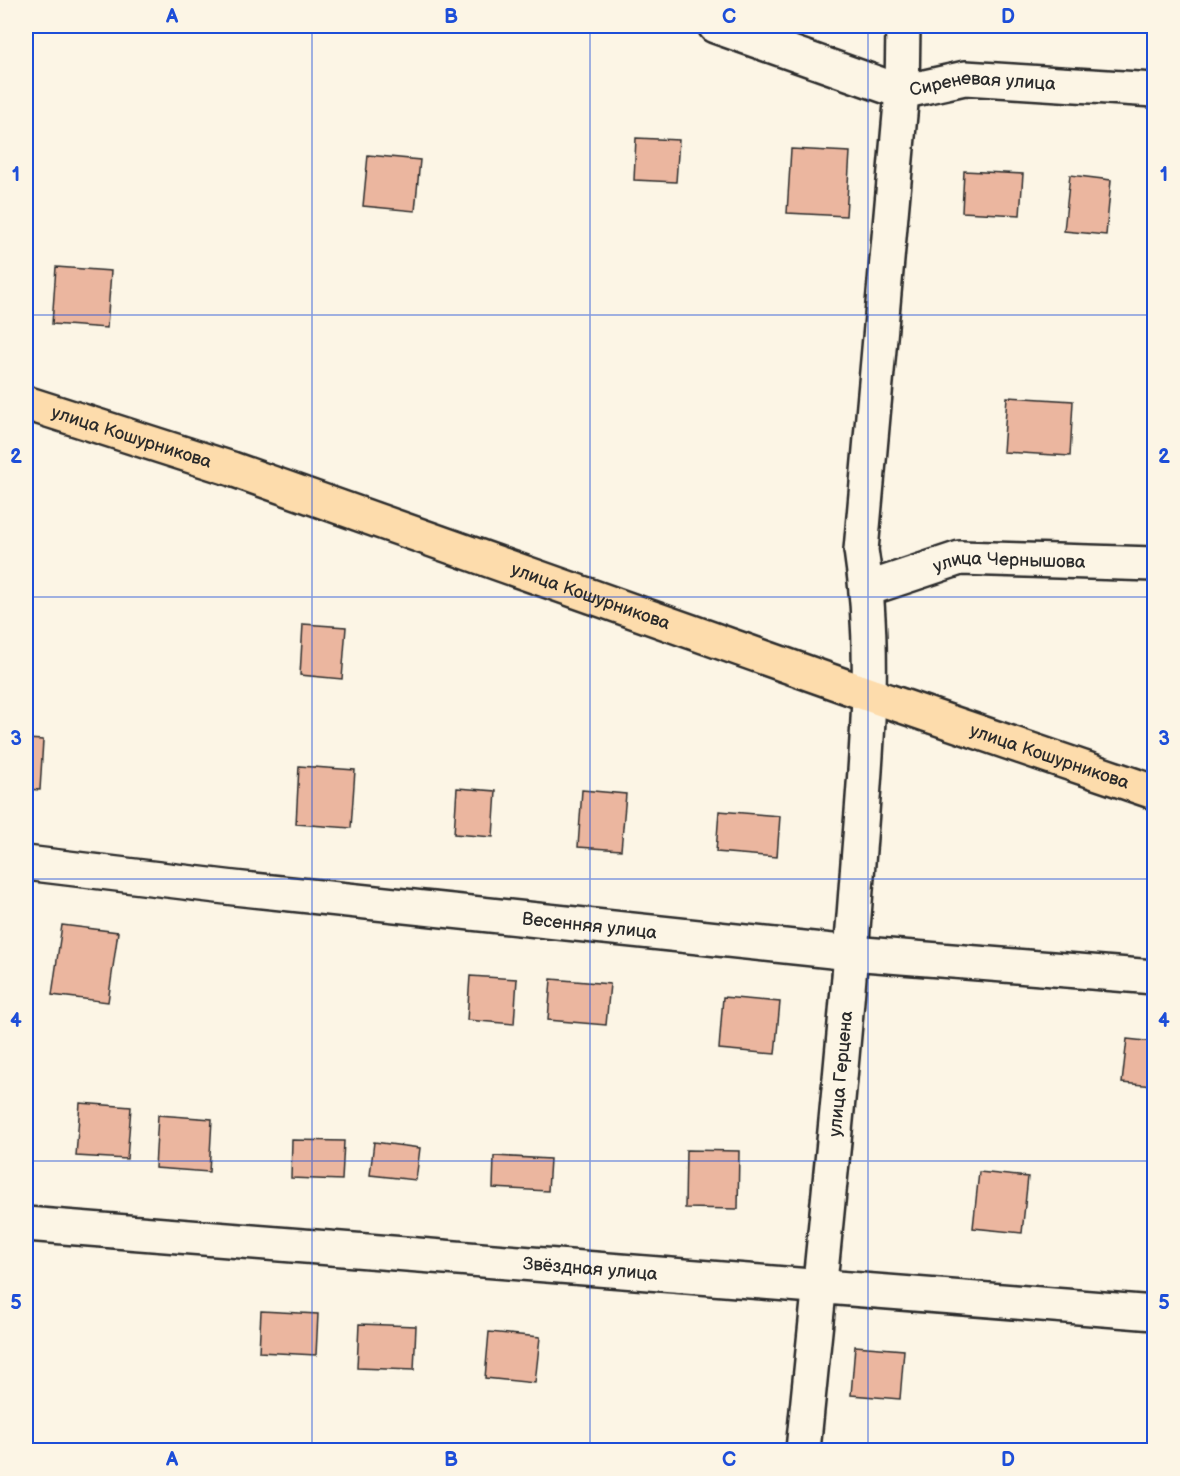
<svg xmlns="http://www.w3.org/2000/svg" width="1180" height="1476" font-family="'Balsamiq Sans',sans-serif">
<rect width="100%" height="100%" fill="#fcf5e5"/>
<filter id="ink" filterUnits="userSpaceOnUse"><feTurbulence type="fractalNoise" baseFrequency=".0167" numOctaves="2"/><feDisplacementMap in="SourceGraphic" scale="12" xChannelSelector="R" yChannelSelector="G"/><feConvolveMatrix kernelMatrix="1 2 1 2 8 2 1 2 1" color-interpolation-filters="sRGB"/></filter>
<g filter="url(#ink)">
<g fill="#ebb69f" stroke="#2b2b2b" stroke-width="1.5">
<polygon points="636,138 679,140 676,182 634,180"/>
<polygon points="791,149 850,152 846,216 787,213"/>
<polygon points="368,155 420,160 415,211 363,206"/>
<polygon points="964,171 1023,174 1020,215 962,212"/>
<polygon points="1070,175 1111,180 1106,235 1064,231"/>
<polygon points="56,267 111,271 107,328 52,324"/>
<polygon points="1007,397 1073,401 1070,456 1003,452"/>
<polygon points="303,624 346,627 342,679 300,675"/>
<polygon points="26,739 43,740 40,790 26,789"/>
<polygon points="299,766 355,770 351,828 296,824"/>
<polygon points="457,788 496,791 493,837 454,834"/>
<polygon points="582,790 626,794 621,850 578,847"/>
<polygon points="719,811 780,816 777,857 716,852"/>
<polygon points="62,925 118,932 108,1002 52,995"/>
<polygon points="470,976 517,979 514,1024 467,1020"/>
<polygon points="551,979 610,984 606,1025 548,1020"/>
<polygon points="723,997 780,1002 775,1054 719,1049"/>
<polygon points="1127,1039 1154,1042 1154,1086 1122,1083"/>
<polygon points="80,1103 131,1107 127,1159 76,1156"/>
<polygon points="158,1115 212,1119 209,1172 155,1168"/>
<polygon points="292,1140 344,1141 342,1180 291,1178"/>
<polygon points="374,1142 420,1148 416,1180 370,1175"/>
<polygon points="686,1150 739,1151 738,1209 685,1208"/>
<polygon points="494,1156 550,1159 548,1191 493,1188"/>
<polygon points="979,1172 1028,1177 1022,1233 973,1228"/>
<polygon points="261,1311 318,1314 316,1355 259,1352"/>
<polygon points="359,1324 416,1326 414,1370 357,1368"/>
<polygon points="489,1332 540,1337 535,1383 485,1378"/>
<polygon points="855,1346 904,1350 900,1399 851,1395"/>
</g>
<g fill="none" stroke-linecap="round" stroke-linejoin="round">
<defs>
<g id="minor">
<path id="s1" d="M715,26L902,92L965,78L1154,90"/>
<path id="s2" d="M867,589L960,558L1154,564"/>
<path id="s3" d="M26,863L234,888L851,953L1154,977"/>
<path id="s4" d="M26,1224L1154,1313"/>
<path id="s5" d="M803,1450C822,1259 843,1068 857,876C865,767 878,658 861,550L902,92L903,26"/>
</g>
<g id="major">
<path id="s6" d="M26,403L232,469L870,695L1154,792"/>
</g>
</defs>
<use href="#minor" stroke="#2b2b2b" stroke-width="38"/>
<use href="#major" stroke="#2b2b2b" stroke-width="38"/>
<use href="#minor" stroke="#fcf5e5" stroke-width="33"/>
<use href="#major" stroke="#fddcac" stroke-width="33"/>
</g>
</g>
<path fill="none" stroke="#1d4ed8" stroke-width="1.5" stroke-opacity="0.55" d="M312,26V1450M590,26V1450M868,26V1450M26,315H1154M26,597H1154M26,879H1154M26,1161H1154"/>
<g text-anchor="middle" stroke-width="6" stroke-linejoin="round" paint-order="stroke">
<g font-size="18" fill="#2b2b2b" stroke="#fcf5e5">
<text dy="6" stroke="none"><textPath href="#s1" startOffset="280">Сиреневая улица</textPath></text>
<text dy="6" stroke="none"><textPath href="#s6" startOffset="111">улица Кошурникова</textPath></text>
<text dy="6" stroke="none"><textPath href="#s2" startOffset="147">улица Чернышова</textPath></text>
<text dy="6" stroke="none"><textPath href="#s6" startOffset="597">улица Кошурникова</textPath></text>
<text dy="6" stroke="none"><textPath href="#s6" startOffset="1083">улица Кошурникова</textPath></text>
<text dy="6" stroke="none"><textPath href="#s3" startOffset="567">Весенняя улица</textPath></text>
<text dy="6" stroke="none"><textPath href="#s5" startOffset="378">улица Герцена</textPath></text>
<text dy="6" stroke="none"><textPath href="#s4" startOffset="566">Звёздная улица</textPath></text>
</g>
</g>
<rect width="1180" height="1476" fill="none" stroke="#fcf5e5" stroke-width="66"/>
<rect x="33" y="33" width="1114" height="1410" fill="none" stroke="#1d4ed8" stroke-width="2"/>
<g font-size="20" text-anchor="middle" font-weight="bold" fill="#1d4ed8">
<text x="172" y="23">A</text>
<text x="451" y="23">B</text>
<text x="729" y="23">C</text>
<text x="1008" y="23">D</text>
<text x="16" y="181">1</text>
<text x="1164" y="181">1</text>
<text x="16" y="463">2</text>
<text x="1164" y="463">2</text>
<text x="16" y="745">3</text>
<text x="1164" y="745">3</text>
<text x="16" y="1027">4</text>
<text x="1164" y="1027">4</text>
<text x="16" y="1309">5</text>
<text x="1164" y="1309">5</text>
<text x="172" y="1466">A</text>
<text x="451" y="1466">B</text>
<text x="729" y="1466">C</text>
<text x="1008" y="1466">D</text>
</g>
</svg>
